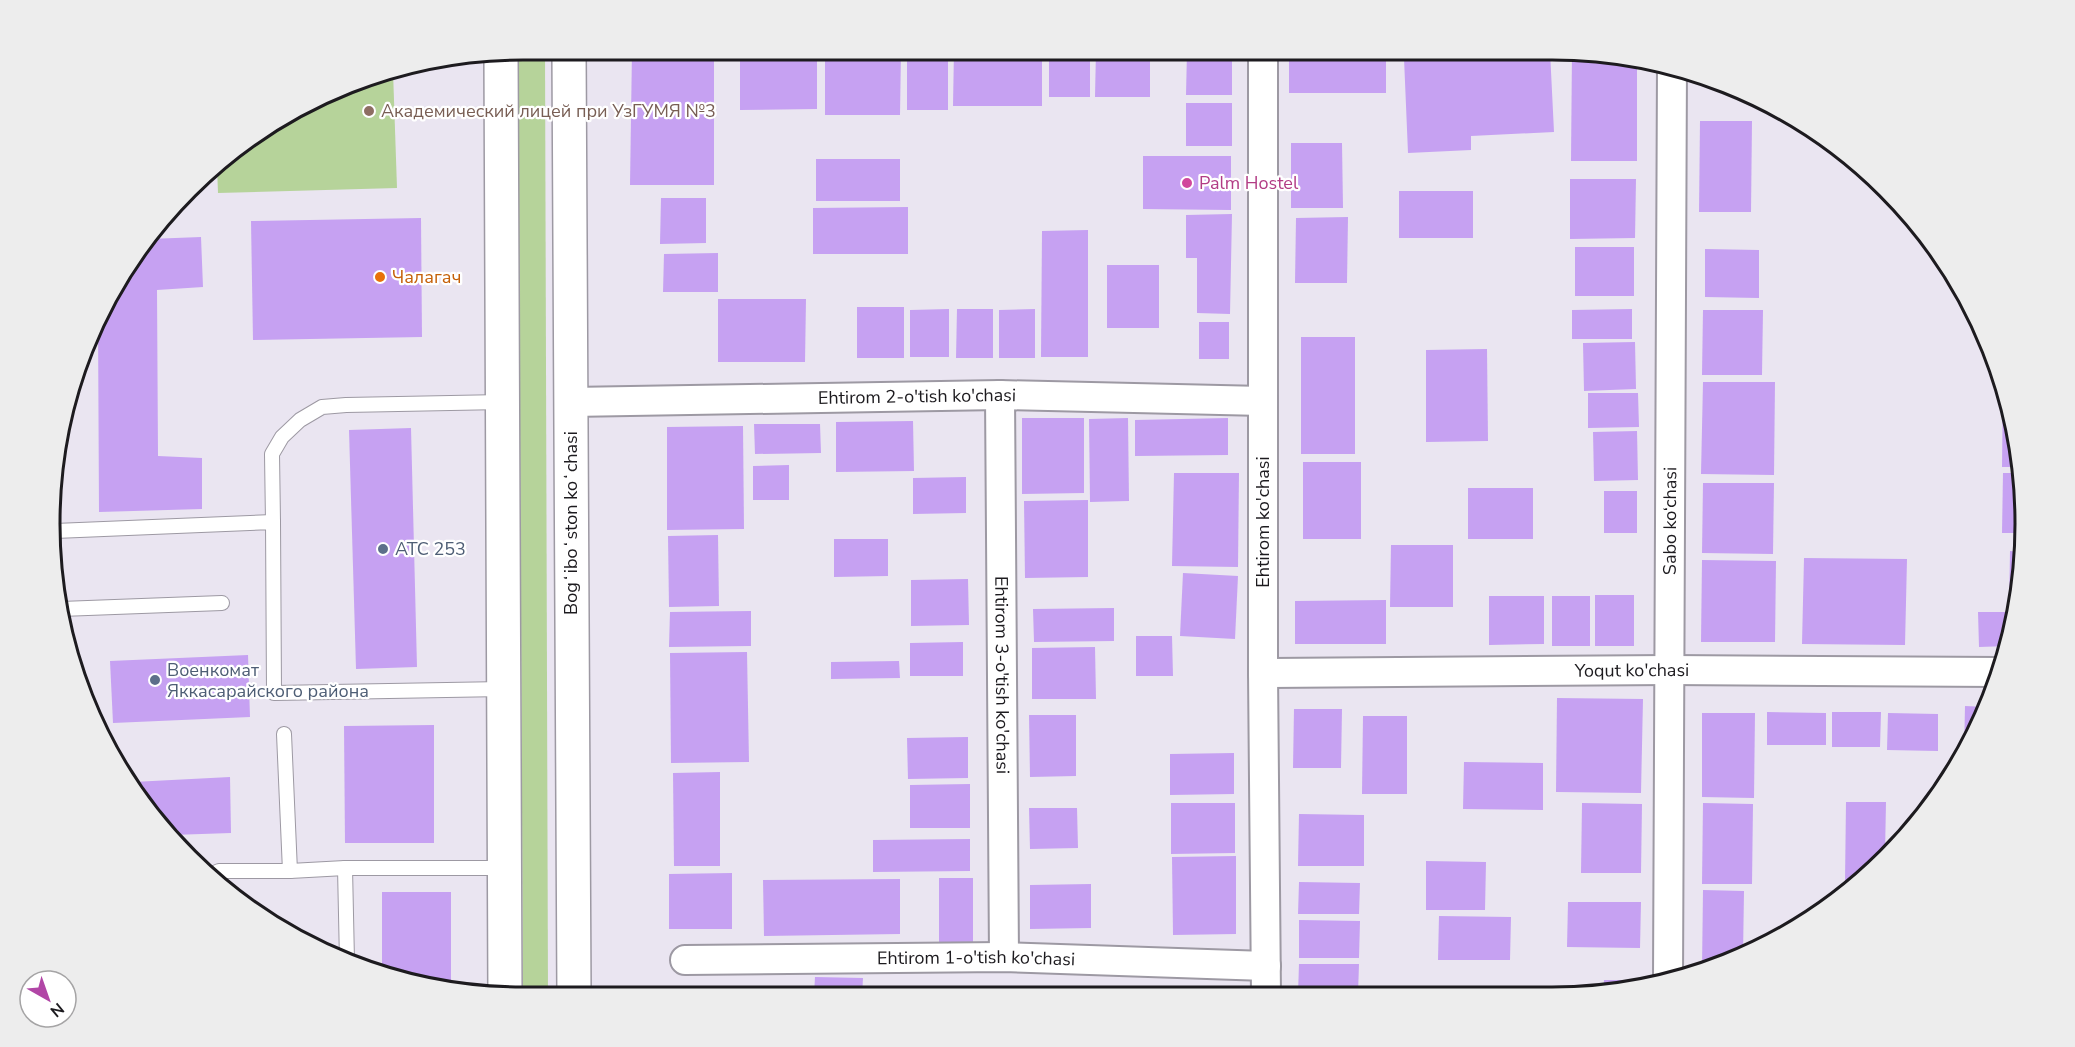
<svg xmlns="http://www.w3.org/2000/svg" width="2075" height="1047" font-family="'Nunito Sans',sans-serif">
<rect width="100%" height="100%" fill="#eae5f1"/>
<g fill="#b6d39a">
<polygon points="518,50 545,50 548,996 523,996"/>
<polygon points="393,71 397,188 218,193 217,167 235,148 371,75"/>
</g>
<g fill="#c6a1f2">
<polygon points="632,50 714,50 714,185 630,185"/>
<polygon points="740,50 817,50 817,109 740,110"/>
<polygon points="825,50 901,50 900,115 825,115"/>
<rect x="907" y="50" width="41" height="60"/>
<polygon points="954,50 1042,50 1042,106 953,106"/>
<rect x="1049" y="50" width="41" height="47"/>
<polygon points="1096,50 1150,50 1150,97 1095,97"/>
<rect x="1289" y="50" width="97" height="43"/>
<polygon points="1572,50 1637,59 1637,161 1571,161"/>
<polygon points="1187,51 1232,51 1232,95 1186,95"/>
<polygon points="1550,51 1554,132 1471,136 1471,150 1408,153 1404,58"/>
<rect x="1186" y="103" width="46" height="43"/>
<polygon points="1700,121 1752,121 1751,212 1699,212"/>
<polygon points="1291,143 1342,143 1343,208 1291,208"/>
<polygon points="1143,156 1231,156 1231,210 1143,209"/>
<rect x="816" y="159" width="84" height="42"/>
<polygon points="1570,179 1636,179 1635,238 1570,239"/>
<rect x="1399" y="191" width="74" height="47"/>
<polygon points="661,198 706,198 706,243 660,244"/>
<polygon points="908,207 908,254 813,254 813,208"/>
<polygon points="1232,214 1230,314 1197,313 1197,258 1186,258 1186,215"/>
<polygon points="1348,217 1347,283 1295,283 1296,218"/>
<polygon points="421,218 422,337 253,340 251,221"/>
<polygon points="1088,230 1088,357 1041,357 1042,231"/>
<polygon points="201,237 203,287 157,290 158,456 202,458 202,509 99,512 98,319 129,260 149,239"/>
<rect x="1575" y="247" width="59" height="49"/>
<polygon points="1705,249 1759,250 1759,298 1705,297"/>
<polygon points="718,253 718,292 663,292 664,254"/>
<rect x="1107" y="265" width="52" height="63"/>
<polygon points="718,299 806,299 805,362 718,362"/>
<rect x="857" y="307" width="47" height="51"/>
<polygon points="949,309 949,357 910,357 910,310"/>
<polygon points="957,309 993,309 993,358 956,358"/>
<polygon points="1035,309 1035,358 999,358 999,310"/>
<polygon points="1632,309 1632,339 1572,339 1572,310"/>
<polygon points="1703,310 1763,310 1762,375 1702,375"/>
<rect x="1199" y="322" width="30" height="37"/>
<rect x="1301" y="337" width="54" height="117"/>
<polygon points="1635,342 1636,389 1584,391 1583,343"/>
<polygon points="1988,344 2000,371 2001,372 1988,372"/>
<polygon points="1487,349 1488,441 1426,442 1426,350"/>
<polygon points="1703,382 1775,382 1774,475 1701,474"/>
<polygon points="2003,385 2021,461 2022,467 2002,467"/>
<polygon points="1588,393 1638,393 1639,427 1588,428"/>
<polygon points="1022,418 1084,418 1084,493 1022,494"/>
<polygon points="1128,418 1129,501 1090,502 1089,419"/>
<polygon points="1228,418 1228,455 1135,456 1135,420"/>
<polygon points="913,421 914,471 836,472 836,422"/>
<polygon points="754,424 820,424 821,453 755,454"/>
<polygon points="743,426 744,529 667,530 667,427"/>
<polygon points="411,428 417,667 356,669 349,430"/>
<polygon points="1637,431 1638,480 1594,481 1593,432"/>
<rect x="1303" y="462" width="58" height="77"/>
<polygon points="789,465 789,500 753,500 753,466"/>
<polygon points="1174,473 1239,473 1238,567 1172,566"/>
<polygon points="2003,473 2022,473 2024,533 2002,533"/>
<polygon points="966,477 966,513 913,514 913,478"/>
<polygon points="1703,483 1774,483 1773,554 1702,553"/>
<rect x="1468" y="488" width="65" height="51"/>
<rect x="1604" y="491" width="33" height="42"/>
<polygon points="1088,500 1088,577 1025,578 1024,501"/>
<polygon points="718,535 719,606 669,607 668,536"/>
<polygon points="834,539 888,539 888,576 834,577"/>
<polygon points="1391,545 1453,545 1453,607 1390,607"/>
<polygon points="2010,551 2024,552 2025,554 2009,646 1979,647 1978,612 2009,612"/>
<polygon points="1804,558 1907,559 1905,645 1802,644"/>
<polygon points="1702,560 1776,561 1775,642 1701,642"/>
<polygon points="1183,573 1238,576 1235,639 1180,636"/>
<polygon points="968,579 969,625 911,626 911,580"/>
<rect x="1595" y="595" width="39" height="51"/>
<polygon points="1489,596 1544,596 1544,644 1489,645"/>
<rect x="1552" y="596" width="38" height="50"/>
<polygon points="1386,600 1386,644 1295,644 1295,601"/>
<polygon points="1114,608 1114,641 1034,642 1033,609"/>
<polygon points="751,611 751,646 669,647 670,612"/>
<polygon points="1136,636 1172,636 1173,676 1136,676"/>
<polygon points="963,642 963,676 910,676 910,643"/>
<polygon points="1095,647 1096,699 1032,699 1032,648"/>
<polygon points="747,652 749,762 671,763 670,653"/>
<polygon points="248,655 250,717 113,723 110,661"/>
<polygon points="899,661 900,678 831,679 831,662"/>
<polygon points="1557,698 1643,699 1641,793 1556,792"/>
<polygon points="1965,706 1987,707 1977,733 1964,753"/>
<polygon points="1294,709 1342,709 1341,768 1293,768"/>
<polygon points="1767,712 1826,713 1826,745 1767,745"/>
<polygon points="1832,712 1881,712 1880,747 1832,747"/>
<polygon points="1702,713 1755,713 1754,798 1702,797"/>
<polygon points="1888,713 1938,714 1938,751 1887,750"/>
<polygon points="1029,715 1076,715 1076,776 1030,777"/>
<polygon points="1363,716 1407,716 1407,794 1362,794"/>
<polygon points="434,725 434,843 345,843 344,726"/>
<polygon points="968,737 968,778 908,779 907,738"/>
<polygon points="1234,753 1234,794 1170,795 1170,754"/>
<polygon points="1464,762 1543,763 1543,810 1463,809"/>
<polygon points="720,772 720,866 674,866 673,773"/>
<polygon points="230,777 231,833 172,835 133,782"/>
<polygon points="970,784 970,828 910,828 910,785"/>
<polygon points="1846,802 1886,802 1885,854 1858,882 1845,882"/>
<polygon points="1171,803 1235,803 1235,853 1171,854"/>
<polygon points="1582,803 1642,804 1641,873 1581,873"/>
<polygon points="1703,803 1753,804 1752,884 1702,884"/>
<polygon points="1029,808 1077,808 1078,848 1030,849"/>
<polygon points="1299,814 1364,815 1364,866 1298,866"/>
<polygon points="970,839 970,871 873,872 873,840"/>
<polygon points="1236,856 1236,934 1173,935 1172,857"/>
<polygon points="1426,861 1486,862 1485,910 1426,910"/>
<polygon points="732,873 732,929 669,929 669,874"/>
<rect x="939" y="878" width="34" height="71"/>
<polygon points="900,879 900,934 764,936 763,880"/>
<polygon points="1299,882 1360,883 1359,914 1298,914"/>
<polygon points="1091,884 1091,928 1030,929 1030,885"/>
<polygon points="1703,890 1744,891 1743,955 1733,962 1705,969 1702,969"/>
<polygon points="382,892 451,892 451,990 401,981 382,974"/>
<polygon points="1568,902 1641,902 1640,948 1567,947"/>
<polygon points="1439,916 1511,917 1510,960 1438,960"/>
<polygon points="1299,920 1360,921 1359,958 1299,958"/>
<polygon points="1299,964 1359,964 1358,994 1298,994"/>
<polygon points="815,977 863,978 862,996 814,996"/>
<polygon points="1604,980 1633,980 1633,988 1613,993 1603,994"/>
<polygon points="751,989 803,989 802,996 751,996"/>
</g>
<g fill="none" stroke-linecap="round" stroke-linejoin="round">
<defs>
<g id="lane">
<polyline points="273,522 272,454 282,437 300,420 322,407 346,405 503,402"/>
<polyline points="55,531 273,522 274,693 504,689"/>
<polyline points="61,609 222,603"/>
<polyline points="284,734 290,871"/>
<polyline points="345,868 347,961"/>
<polyline points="210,875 219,871 290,871 345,868 505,868"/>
</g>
<g id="street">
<polyline points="1263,50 1263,673 1266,994"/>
<path id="s1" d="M1000,395L1004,957"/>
<path id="s2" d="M571,402L1000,395L1263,401"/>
<path id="s3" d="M1263,673L1670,670L1999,672"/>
<path id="s4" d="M685,960L1004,957L1266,966"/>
<path id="s5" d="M1668,979L1672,65"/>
</g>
<g id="secondary">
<polyline points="569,50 574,996"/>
<polyline points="501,53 505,996"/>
</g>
</defs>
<use href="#lane" stroke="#9d99a3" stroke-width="16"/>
<use href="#street" stroke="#9d99a3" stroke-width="32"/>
<use href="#secondary" stroke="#9d99a3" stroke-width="36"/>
<use href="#lane" stroke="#fff" stroke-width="14"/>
<use href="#street" stroke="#fff" stroke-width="28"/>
<use href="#secondary" stroke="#fff" stroke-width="33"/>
</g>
<circle fill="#8d6e63" stroke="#fff" stroke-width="2" cx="369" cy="111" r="6"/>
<circle fill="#d1479c" stroke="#fff" stroke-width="2" cx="1187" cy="183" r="6"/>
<circle fill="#e8710a" stroke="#fff" stroke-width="2" cx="380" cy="277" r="6"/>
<g fill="#5c6f8a" stroke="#fff" stroke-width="2">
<circle cx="383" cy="549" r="6"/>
<circle cx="155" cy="680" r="6"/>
</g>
<g text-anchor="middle" stroke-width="4.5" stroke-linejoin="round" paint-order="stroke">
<g font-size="18" fill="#785e54" stroke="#fff" text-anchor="start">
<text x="381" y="117">Академический лицей при УзГУМЯ №3</text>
</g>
<g font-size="18" fill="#b23c85" stroke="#fff" text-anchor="start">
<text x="1199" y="189">Palm Hostel</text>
</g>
<g font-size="18" fill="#c56008" stroke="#fff" text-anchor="start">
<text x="392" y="283">Чалагач</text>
</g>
<g font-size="18" fill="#1d1b1f" stroke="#fff">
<text dy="6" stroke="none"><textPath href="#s2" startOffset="346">Ehtirom 2-o'tish ko'chasi</textPath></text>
<text transform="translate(1263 522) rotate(-90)" y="6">Ehtirom ko'chasi</text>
<text dy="6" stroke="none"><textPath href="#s5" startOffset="458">Sabo ko‘chasi</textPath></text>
<text transform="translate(571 523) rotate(-90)" y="6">Bogʻiboʻston koʻchasi</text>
<text dy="6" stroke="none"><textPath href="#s3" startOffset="369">Yoqut ko'chasi</textPath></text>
<text dy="6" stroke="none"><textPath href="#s1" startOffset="280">Ehtirom 3-o'tish ko'chasi</textPath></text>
<text dy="6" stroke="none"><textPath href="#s4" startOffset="291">Ehtirom 1-o'tish ko'chasi</textPath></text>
</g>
<g font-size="18" fill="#4e5e75" stroke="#fff" text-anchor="start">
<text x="395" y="555">АТС 253</text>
<text x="167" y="676">Военкомат<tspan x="167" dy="21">Яккасарайского района</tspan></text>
</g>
</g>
<path d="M0 0H2075V1047H0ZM523 60H1552A463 463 0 0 1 2015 523V524A463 463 0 0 1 1552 987H523A463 463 0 0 1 60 524V523A463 463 0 0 1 523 60Z" fill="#ededed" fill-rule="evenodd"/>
<path fill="none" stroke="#1d1b1f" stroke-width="3" d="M523 60H1552A463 463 0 0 1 2015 523V524A463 463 0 0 1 1552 987H523A463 463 0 0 1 60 524V523A463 463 0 0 1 523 60Z"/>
<g transform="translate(48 999) rotate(140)"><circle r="28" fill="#ffffff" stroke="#a5a4a5" stroke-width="1.5"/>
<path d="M0-4.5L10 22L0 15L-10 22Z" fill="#b146a6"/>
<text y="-9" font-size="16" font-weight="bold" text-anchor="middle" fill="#1d1b1f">N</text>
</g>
</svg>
